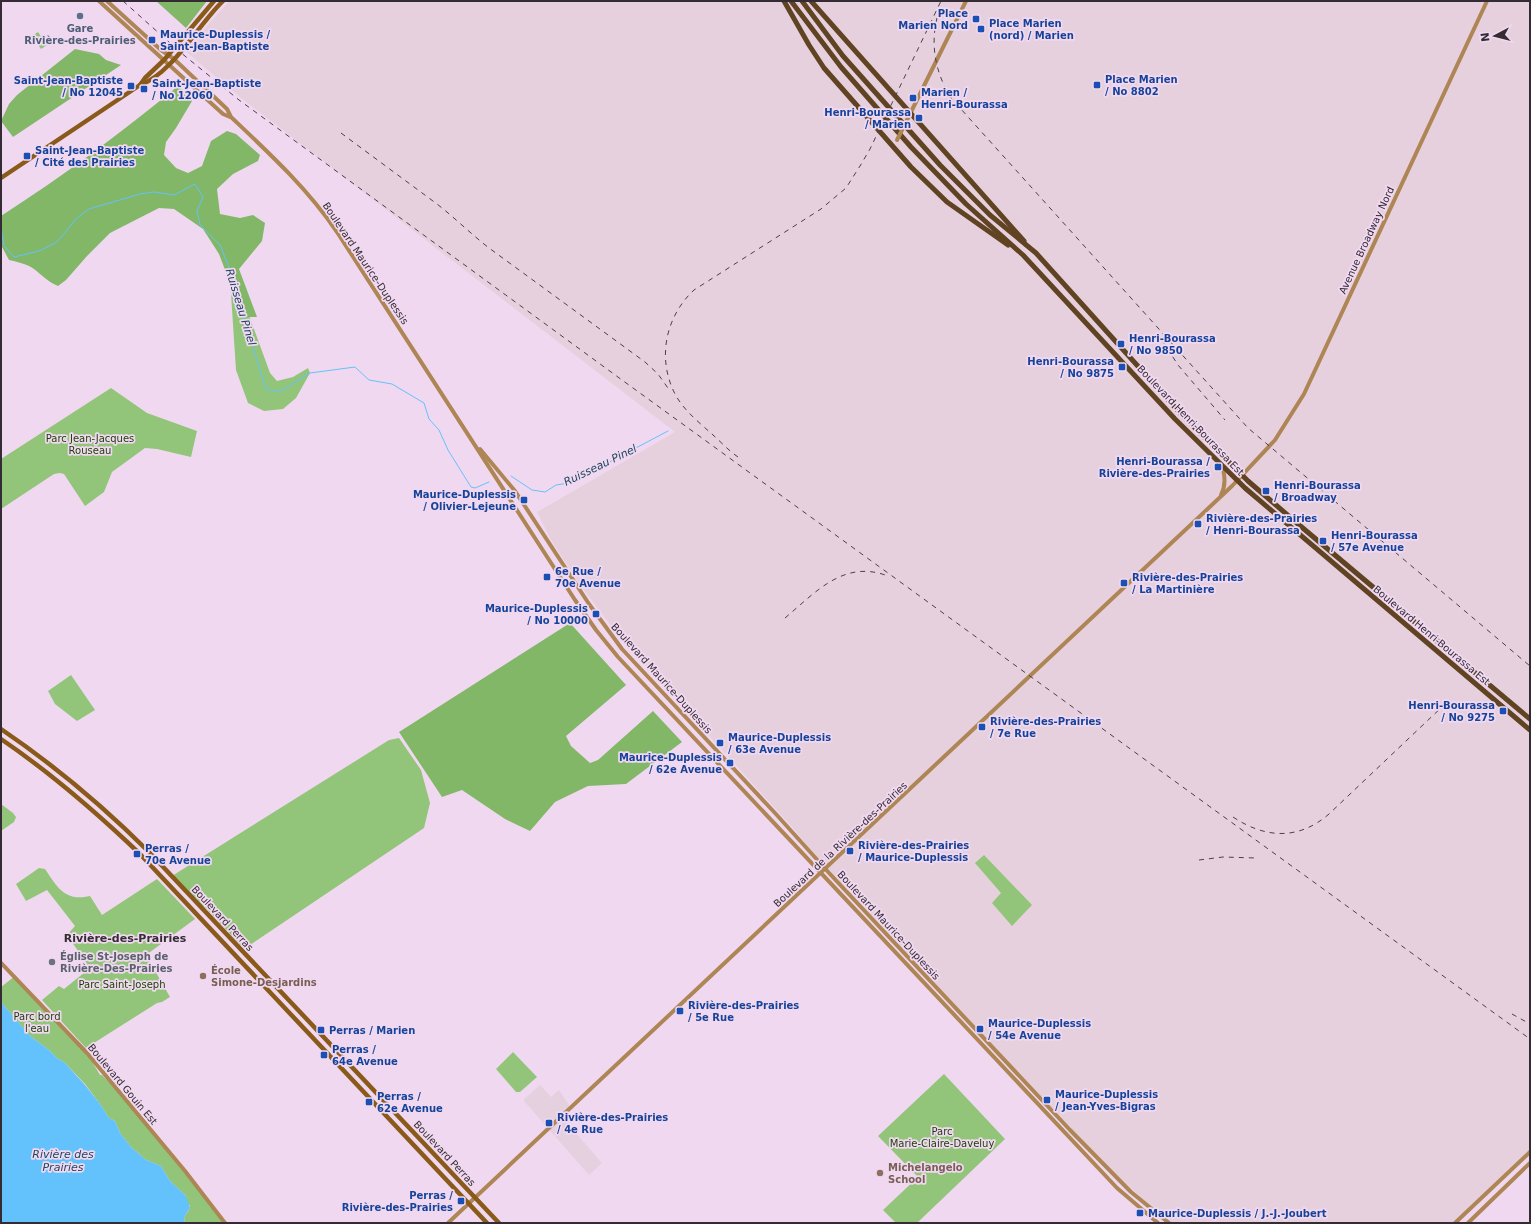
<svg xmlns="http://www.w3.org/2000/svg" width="1531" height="1224" font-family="'DejaVu Sans',sans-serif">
<rect width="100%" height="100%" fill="#f0d9f0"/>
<polygon fill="#e5d0df" points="540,1085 551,1097 559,1090 571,1108 562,1117 602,1163 589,1175 524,1101 524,1099"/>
<polygon fill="#e7d0dd" points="229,1 1530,1 1530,1153 1455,1223 1169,1223 1157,1214 1044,1102 816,856 793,828 621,639 578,582 551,540 537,512 675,432 241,98 185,51"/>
<g fill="#92c579">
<polygon points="38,32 47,45 41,49 32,36"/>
<polygon points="235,282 241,286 250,318 270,373 277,381 293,377 308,368 310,373 296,398 283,409 264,411 248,403 236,370 231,294"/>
<polygon points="111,388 147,413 197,431 191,457 157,449 145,448 112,472 104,492 85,506 64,474 60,473 54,474 1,509 1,459"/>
<polygon points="71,675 95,710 77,721 55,704 48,691"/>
<polygon points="399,738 421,770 430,803 424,828 244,949 204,906 201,907 172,876 389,740"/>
<polygon points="1,804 13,813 16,817 14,822 1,831"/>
<polygon points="984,855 1032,905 1012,926 992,903 1001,893 975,863"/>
<path d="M39,868L45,869C57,887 65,902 90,896L102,915L157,879L195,919L146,955L170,997L162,1002L157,1003L86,1048L42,1000L59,986L64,989L90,968L67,935L75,926L47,890L26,901L16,884Z"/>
<polygon points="15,976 87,1053 100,1075 102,1075 117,1090 225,1223 185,1223 184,1217 189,1210 190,1206 187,1203 186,1196 170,1181 161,1166 146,1160 131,1147 120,1133 115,1121 109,1118 100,1104 85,1084 64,1062 58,1059 49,1050 30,1036 1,1002 1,987"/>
<polygon points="513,1052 537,1077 520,1092 516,1092 496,1069"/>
<polygon points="944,1074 1005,1139 917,1223 896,1223 883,1210 918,1177 878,1136"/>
</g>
<g fill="#82b768">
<polygon points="156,1 207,1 186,28"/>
<polygon points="75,49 99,54 106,60 121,65 13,137 1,121 9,104 17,95"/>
<path d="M178,86L189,95L192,101L176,128L166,142L164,155L176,168L188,173L202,166L211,141L227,131L236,134L260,155L258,161L233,174L217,189L220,214L240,218L253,215L265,223L262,241L239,269L257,317H243L219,254L203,229L174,209L159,208L110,233L87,256L66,280L58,286C48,282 42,275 34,269C27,264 18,262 9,260L1,245V216C63,176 121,133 178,86Z"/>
<polygon points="570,623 626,685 566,736 571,746 590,763 598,760 653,711 682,742 626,784 588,786 555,802 530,831 505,819 462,790 442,797 399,732"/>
</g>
<polygon fill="#63c2fc" points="1,1002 30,1036 49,1050 58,1059 64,1062 85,1085 100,1104 109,1118 115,1121 120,1133 131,1147 146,1160 161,1166 170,1181 186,1196 190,1208 184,1217 185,1223 1,1223"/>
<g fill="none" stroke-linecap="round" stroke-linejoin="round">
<g stroke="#63c2fc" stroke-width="1">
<polyline points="1,227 4,246 14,257 39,251 57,242 77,218 89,209 140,194 154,192 174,195 195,184 203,197 197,211 200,225 220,245 235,282 242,312 266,389 279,392 310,373 355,367 369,380 392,384 424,403 429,419 439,430 448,450 471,487 475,488 489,482"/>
<polyline points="511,476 532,490 545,492 556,485 569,483 582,471 596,469 668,431"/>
</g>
<g stroke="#ae8555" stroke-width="4">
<polyline points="99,1 223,114 230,117"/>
<path d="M107,1L161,50L174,59L227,109L231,117C269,153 307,188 337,232L575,600L596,630L618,657L1117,1188L1158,1223"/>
<polyline points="907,120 966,1"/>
<polyline points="480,449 515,491 589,604 622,649 775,813 830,874 1070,1130 1131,1192 1169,1223"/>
<path d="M1221,495C1226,485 1225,476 1222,465"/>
<polyline points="1,963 87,1053 185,1171 225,1223"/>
<polyline points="448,1223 1232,486 1275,440 1304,394 1487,1"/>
<polyline points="1455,1223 1530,1152"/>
<polyline points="1468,1223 1530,1163"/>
</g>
<g stroke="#895a19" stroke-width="4.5">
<path d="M140,85C172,74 198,25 223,1"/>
<polyline points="1,178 140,85 145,78 164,60 214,1"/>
<path d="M1,729C57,767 103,806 150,853L499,1223"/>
<path d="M1,739C51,773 96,812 140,854L487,1223"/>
</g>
<g stroke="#5f4322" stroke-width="5">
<polyline points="784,1 809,45 824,68 911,167 947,202 1008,245"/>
<polyline points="791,1 841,67 911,147 966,204 1023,255 1175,419 1245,488 1530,730"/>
<polyline points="802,1 843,56 940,165 990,215 1036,253 1181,414 1248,481 1298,524 1530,719"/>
<polyline points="811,1 1024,241"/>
</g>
<g stroke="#4a3f4a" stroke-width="1" stroke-dasharray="5 5" stroke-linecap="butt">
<polyline points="123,1 180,52 239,100 622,380 1530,1039"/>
<path d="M937,18C930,46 936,74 951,98L1248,428L1530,666"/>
<path d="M341,133L437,204C455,218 471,234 489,248L645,362L658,374L670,391"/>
<polyline points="1162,340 1178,365 1225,420"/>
<path d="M738,457C729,451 721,442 713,435C700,423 684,411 675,394C657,359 665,317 694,290L821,209L846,188L860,166L870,149L941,1"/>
<path d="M785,618C816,592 844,559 888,576"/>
<path d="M1233,817C1266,839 1299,840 1329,814L1444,705"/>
<polyline points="1199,860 1223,857 1256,858"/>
<polyline points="1512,1014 1530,1024"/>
</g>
<polyline stroke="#ae8555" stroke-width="4" points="897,140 907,120"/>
</g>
<circle fill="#5c6f8a" stroke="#f0d9f0" stroke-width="1.5" cx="80" cy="16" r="4"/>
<g fill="#1a4fb4" stroke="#f0d9f0" stroke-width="1.5">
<rect x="972" y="15" width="8" height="8" rx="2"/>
<rect x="977" y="25" width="8" height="8" rx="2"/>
<rect x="148" y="36" width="8" height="8" rx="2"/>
<rect x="1093" y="81" width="8" height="8" rx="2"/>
<rect x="127" y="82" width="8" height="8" rx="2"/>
<rect x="140" y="85" width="8" height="8" rx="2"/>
<rect x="909" y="94" width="8" height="8" rx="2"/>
<rect x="915" y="114" width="8" height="8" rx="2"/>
<rect x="23" y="152" width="8" height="8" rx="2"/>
<rect x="1117" y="340" width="8" height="8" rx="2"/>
<rect x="1118" y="363" width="8" height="8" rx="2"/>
<rect x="1214" y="463" width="8" height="8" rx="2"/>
<rect x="1262" y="487" width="8" height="8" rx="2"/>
<rect x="520" y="496" width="8" height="8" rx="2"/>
<rect x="1194" y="520" width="8" height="8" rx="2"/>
<rect x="1319" y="537" width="8" height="8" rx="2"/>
<rect x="543" y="573" width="8" height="8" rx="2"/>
<rect x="1120" y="579" width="8" height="8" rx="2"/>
<rect x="592" y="610" width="8" height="8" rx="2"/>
<rect x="1499" y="707" width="8" height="8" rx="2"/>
<rect x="978" y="723" width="8" height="8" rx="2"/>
<rect x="716" y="739" width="8" height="8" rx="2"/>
<rect x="726" y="759" width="8" height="8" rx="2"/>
<rect x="846" y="847" width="8" height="8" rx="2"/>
<rect x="133" y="850" width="8" height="8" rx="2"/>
<rect x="676" y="1007" width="8" height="8" rx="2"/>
<rect x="976" y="1025" width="8" height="8" rx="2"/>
<rect x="317" y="1026" width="8" height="8" rx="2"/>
<rect x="320" y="1051" width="8" height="8" rx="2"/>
<rect x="1043" y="1096" width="8" height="8" rx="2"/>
<rect x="365" y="1098" width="8" height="8" rx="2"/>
<rect x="545" y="1119" width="8" height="8" rx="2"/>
<rect x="457" y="1197" width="8" height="8" rx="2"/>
<rect x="1136" y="1209" width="8" height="8" rx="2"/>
</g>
<circle fill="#6b7280" stroke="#f0d9f0" stroke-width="1.5" cx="52" cy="962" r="4"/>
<g fill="#8d6e63" stroke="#f0d9f0" stroke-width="1.5">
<circle cx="203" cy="976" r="4"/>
<circle cx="880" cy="1173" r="4"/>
</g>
<g text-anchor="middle" stroke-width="3.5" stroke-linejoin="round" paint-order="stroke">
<g font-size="10" font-weight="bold" fill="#164399" stroke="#f0d9f0" text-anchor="start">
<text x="968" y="17" text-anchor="end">Place<tspan x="968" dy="12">Marien Nord</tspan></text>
<text x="989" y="27">Place Marien<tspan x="989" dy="12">(nord) / Marien</tspan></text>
<text x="160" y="38">Maurice-Duplessis /<tspan x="160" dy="12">Saint-Jean-Baptiste</tspan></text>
<text x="1105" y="83">Place Marien<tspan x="1105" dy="12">/ No 8802</tspan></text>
<text x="123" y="84" text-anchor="end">Saint-Jean-Baptiste<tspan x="123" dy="12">/ No 12045</tspan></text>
<text x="152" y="87">Saint-Jean-Baptiste<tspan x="152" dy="12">/ No 12060</tspan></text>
<text x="921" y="96">Marien /<tspan x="921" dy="12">Henri-Bourassa</tspan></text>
<text x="911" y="116" text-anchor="end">Henri-Bourassa<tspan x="911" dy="12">/ Marien</tspan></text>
<text x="35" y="154">Saint-Jean-Baptiste<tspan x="35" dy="12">/ Cité des Prairies</tspan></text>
<text x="1129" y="342">Henri-Bourassa<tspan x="1129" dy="12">/ No 9850</tspan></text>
<text x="1114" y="365" text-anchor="end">Henri-Bourassa<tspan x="1114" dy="12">/ No 9875</tspan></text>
<text x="1210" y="465" text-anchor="end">Henri-Bourassa /<tspan x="1210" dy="12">Rivière-des-Prairies</tspan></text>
<text x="1274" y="489">Henri-Bourassa<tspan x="1274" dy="12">/ Broadway</tspan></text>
<text x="516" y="498" text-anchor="end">Maurice-Duplessis<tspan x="516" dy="12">/ Olivier-Lejeune</tspan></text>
<text x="1206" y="522">Rivière-des-Prairies<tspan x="1206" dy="12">/ Henri-Bourassa</tspan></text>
<text x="1331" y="539">Henri-Bourassa<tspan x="1331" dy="12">/ 57e Avenue</tspan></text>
<text x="555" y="575">6e Rue /<tspan x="555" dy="12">70e Avenue</tspan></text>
<text x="1132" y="581">Rivière-des-Prairies<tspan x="1132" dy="12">/ La Martinière</tspan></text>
<text x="588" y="612" text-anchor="end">Maurice-Duplessis<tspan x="588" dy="12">/ No 10000</tspan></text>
<text x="1495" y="709" text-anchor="end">Henri-Bourassa<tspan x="1495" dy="12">/ No 9275</tspan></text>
<text x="990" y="725">Rivière-des-Prairies<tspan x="990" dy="12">/ 7e Rue</tspan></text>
<text x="728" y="741">Maurice-Duplessis<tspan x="728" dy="12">/ 63e Avenue</tspan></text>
<text x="722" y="761" text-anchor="end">Maurice-Duplessis<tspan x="722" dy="12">/ 62e Avenue</tspan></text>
<text x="858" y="849">Rivière-des-Prairies<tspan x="858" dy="12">/ Maurice-Duplessis</tspan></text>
<text x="145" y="852">Perras /<tspan x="145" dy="12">70e Avenue</tspan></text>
<text x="688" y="1009">Rivière-des-Prairies<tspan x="688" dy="12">/ 5e Rue</tspan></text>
<text x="988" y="1027">Maurice-Duplessis<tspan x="988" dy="12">/ 54e Avenue</tspan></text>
<text x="329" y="1034">Perras / Marien</text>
<text x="332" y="1053">Perras /<tspan x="332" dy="12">64e Avenue</tspan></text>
<text x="1055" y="1098">Maurice-Duplessis<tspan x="1055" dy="12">/ Jean-Yves-Bigras</tspan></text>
<text x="377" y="1100">Perras /<tspan x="377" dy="12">62e Avenue</tspan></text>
<text x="557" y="1121">Rivière-des-Prairies<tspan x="557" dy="12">/ 4e Rue</tspan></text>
<text x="453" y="1199" text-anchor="end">Perras /<tspan x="453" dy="12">Rivière-des-Prairies</tspan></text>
<text x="1148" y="1217">Maurice-Duplessis / J.-J.-Joubert</text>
</g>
<g font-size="10" font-weight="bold" fill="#4e5e75" stroke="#f0d9f0">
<text x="80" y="32">Gare<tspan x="80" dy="12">Rivière-des-Prairies</tspan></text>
</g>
<g font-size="10" fill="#342b34" stroke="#f0d9f0">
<text transform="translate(1366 240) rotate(-65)" y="4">Avenue Broadway Nord</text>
<text transform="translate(366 263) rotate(56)" y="4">Boulevard Maurice-Duplessis</text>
<text transform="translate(1191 420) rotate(46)" y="4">Boulevard Henri-Bourassa Est</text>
<text transform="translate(1432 635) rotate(40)" y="4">Boulevard Henri-Bourassa Est</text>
<text transform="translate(662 678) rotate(48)" y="4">Boulevard Maurice-Duplessis</text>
<text transform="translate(840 844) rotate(-43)" y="4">Boulevard de la Rivière-des-Prairies</text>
<text transform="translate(223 918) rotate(47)" y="4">Boulevard Perras</text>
<text transform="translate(889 925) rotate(47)" y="4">Boulevard Maurice-Duplessis</text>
<text transform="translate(123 1084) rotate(50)" y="4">Boulevard Gouin Est</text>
<text transform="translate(445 1153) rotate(47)" y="4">Boulevard Perras</text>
</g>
<g font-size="10" fill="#193b02" stroke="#f0d9f0">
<text x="90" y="442">Parc Jean-Jacques<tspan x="90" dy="12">Rouseau</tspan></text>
<text x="122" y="988">Parc Saint-Joseph</text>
<text x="37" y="1020">Parc bord<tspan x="37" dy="12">l'eau</tspan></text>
<text x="942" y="1135">Parc<tspan x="942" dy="12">Marie-Claire-Daveluy</tspan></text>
</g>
<g font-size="10" font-weight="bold" fill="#5b616d" stroke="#f0d9f0" text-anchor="start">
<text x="60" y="960">Église St-Joseph de<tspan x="60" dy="12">Rivière-Des-Prairies</tspan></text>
</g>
<g font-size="10" font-weight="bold" fill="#785e54" stroke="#f0d9f0" text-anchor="start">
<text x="211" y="974">École<tspan x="211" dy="12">Simone-Desjardins</tspan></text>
<text x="888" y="1171">Michelangelo<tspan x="888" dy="12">School</tspan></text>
</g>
<g font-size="11" font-style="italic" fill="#204860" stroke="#f0d9f0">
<text transform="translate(241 307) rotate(73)" y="4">Ruisseau Pinel</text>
<text transform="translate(600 465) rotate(-26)" y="4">Ruisseau Pinel</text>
<text x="63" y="1158">Rivière des<tspan x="63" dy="13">Prairies</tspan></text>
</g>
<g font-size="11" font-weight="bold" fill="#342b34" stroke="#f0d9f0">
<text x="125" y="942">Rivière-des-Prairies</text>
</g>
</g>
<rect width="1531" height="1224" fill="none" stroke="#342b34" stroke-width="4"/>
<g transform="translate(1495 36) rotate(263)" stroke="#f0d9f0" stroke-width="3" paint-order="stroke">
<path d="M0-3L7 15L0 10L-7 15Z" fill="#342b34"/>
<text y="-6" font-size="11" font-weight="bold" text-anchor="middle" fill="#342b34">N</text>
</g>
</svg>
